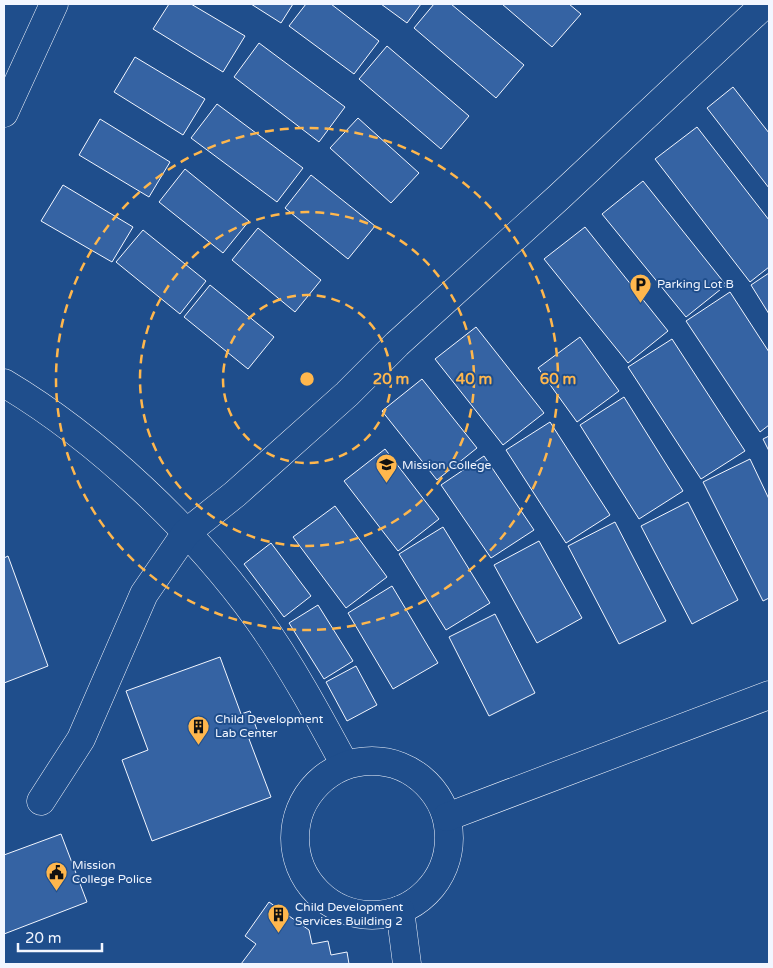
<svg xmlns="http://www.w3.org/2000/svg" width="773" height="968" font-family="'Varela Round',sans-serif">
<rect width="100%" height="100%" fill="#1f4e8c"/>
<g fill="#3563a3" stroke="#f2f6ff">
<polygon points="169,4 191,4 245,36 223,72 153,29"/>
<polygon points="251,4 293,4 281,23"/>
<polygon points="306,4 331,4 379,41 354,74 289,26"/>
<polygon points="381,4 421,4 407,23"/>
<polygon points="434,4 451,4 524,65 496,98 414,28"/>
<polygon points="502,4 569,4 581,14 552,47"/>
<polygon points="259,43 345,107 319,142 234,77"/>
<polygon points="387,46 469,116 441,149 359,79"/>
<polygon points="135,57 205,99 183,135 114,92"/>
<polygon points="733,87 769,133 769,188 707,108"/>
<polygon points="217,104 303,168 277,202 191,138"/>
<polygon points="358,118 419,173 391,203 330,148"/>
<polygon points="100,119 170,162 149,197 79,155"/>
<polygon points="697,127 769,220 769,267 750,282 655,159"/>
<polygon points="185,169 249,221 223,253 159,202"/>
<polygon points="311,175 375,226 348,259 285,208"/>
<polygon points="643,181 726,285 686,317 602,214"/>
<polygon points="63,185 133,227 112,262 41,221"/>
<polygon points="585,227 668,331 628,363 544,259"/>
<polygon points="258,228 321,280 295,312 232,260"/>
<polygon points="143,230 206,281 180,314 116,262"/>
<polygon points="769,273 769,314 751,285"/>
<polygon points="210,285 274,337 248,369 184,317"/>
<polygon points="730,292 769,352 769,425 760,432 686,321"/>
<polygon points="476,327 544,413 503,445 435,359"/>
<polygon points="580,337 619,391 577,422 538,368"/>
<polygon points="672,339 745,451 701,479 628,367"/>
<polygon points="422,379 477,448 437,480 382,411"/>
<polygon points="624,397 683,491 639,519 580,425"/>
<polygon points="550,422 610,515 566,543 506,450"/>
<polygon points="769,436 769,451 763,439"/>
<polygon points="385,449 439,519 398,551 344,481"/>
<polygon points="484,456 534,530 491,558 441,485"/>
<polygon points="750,459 769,499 769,598 763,601 703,482"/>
<polygon points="688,502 738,600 692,624 641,526"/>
<polygon points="335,506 387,577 346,608 293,537"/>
<polygon points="615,522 666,621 619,644 568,546"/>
<polygon points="443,527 490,603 446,630 399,554"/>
<polygon points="539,541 582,618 537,643 494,565"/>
<polygon points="271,543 311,596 284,617 244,564"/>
<polygon points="8,556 48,666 4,683 4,558"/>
<polygon points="392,586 438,663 393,689 348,613"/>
<polygon points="318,605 353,661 324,679 289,623"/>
<polygon points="495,614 535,693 489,716 449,637"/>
<polygon points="220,657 241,714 250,711 259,735 249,739 271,797 152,841 122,760 148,750 126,691"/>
<polygon points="356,666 377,705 347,721 326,682"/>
<polygon points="61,834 87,902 4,934 4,855"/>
<polygon points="269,902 309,930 312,944 328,941 331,955 347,952 349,964 241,964 256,944 245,936"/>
</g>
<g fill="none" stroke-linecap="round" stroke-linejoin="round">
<defs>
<g id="minor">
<polyline points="4,113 54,4"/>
<path d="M4,383C98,439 194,530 258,619C291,665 318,715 345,765"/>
<circle cx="372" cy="838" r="77"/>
<polyline points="41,801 81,739 144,594 186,533 235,494 347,394 397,344 559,197 765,4"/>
<polyline points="447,817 769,695"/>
<polyline points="400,910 407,964"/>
</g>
</defs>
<use href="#minor" stroke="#f2f6ff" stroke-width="29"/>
<use href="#minor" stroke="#1f4e8c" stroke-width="28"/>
</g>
<g fill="none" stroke="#ffb74d" stroke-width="2.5" stroke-dasharray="9 6">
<circle cx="307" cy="379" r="84"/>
<circle cx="307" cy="379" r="167"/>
<circle cx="307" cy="379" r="251"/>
</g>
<defs>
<symbol id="parking-pin" viewBox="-11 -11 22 30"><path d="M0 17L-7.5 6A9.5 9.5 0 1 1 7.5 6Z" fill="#ffb74d" stroke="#1f4e8c"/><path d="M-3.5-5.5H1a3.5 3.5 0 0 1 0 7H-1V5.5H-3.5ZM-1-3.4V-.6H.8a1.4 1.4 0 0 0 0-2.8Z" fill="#111"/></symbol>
<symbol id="university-pin" viewBox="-11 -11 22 30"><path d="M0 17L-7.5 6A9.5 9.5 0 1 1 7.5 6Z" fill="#ffb74d" stroke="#1f4e8c"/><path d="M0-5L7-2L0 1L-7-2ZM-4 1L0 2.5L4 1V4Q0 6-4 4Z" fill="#111"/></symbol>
<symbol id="building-pin" viewBox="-11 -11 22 30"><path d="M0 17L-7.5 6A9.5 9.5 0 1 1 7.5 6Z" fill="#ffb74d" stroke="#1f4e8c"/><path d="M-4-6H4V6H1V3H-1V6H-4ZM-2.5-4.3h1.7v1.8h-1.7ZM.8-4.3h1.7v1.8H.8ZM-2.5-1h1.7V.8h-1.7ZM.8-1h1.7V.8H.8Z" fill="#111"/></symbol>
<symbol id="civic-pin" viewBox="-11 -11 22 30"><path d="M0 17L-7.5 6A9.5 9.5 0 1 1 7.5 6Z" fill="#ffb74d" stroke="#1f4e8c"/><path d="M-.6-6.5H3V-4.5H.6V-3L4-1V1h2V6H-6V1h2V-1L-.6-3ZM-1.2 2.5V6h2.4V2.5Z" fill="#111"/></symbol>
</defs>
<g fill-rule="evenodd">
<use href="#parking-pin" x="628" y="272" width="25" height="34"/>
<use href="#university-pin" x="374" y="452" width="25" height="34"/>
<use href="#building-pin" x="186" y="714" width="25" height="34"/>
<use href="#civic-pin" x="44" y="860" width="25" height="34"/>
<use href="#building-pin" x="266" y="902" width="25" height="34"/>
</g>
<g text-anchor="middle" stroke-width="4" stroke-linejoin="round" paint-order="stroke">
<g font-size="12" fill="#f2f6ff" stroke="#1f4e8c" text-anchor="start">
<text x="657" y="288">Parking Lot B</text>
<text x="402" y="469">Mission College</text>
<text x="215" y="723">Child Development<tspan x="215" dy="14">Lab Center</tspan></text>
<text x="72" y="869">Mission<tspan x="72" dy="14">College Police</tspan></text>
<text x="295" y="911">Child Development<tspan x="295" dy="14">Services Building 2</tspan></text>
</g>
</g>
<circle cx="307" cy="379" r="8" fill="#ffb74d" stroke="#1f4e8c" stroke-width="2.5"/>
<g font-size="15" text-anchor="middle" font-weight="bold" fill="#ffb74d" stroke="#1f4e8c" stroke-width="4" stroke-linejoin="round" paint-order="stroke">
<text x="391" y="384">20 m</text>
<text x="474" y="384">40 m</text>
<text x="558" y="384">60 m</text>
</g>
<rect width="773" height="968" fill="none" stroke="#f2f6ff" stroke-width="10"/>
<path d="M18 943v8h84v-8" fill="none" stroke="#f2f6ff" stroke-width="2.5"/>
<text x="25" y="943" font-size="15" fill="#f2f6ff" stroke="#1f4e8c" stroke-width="4" paint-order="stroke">20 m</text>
</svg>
